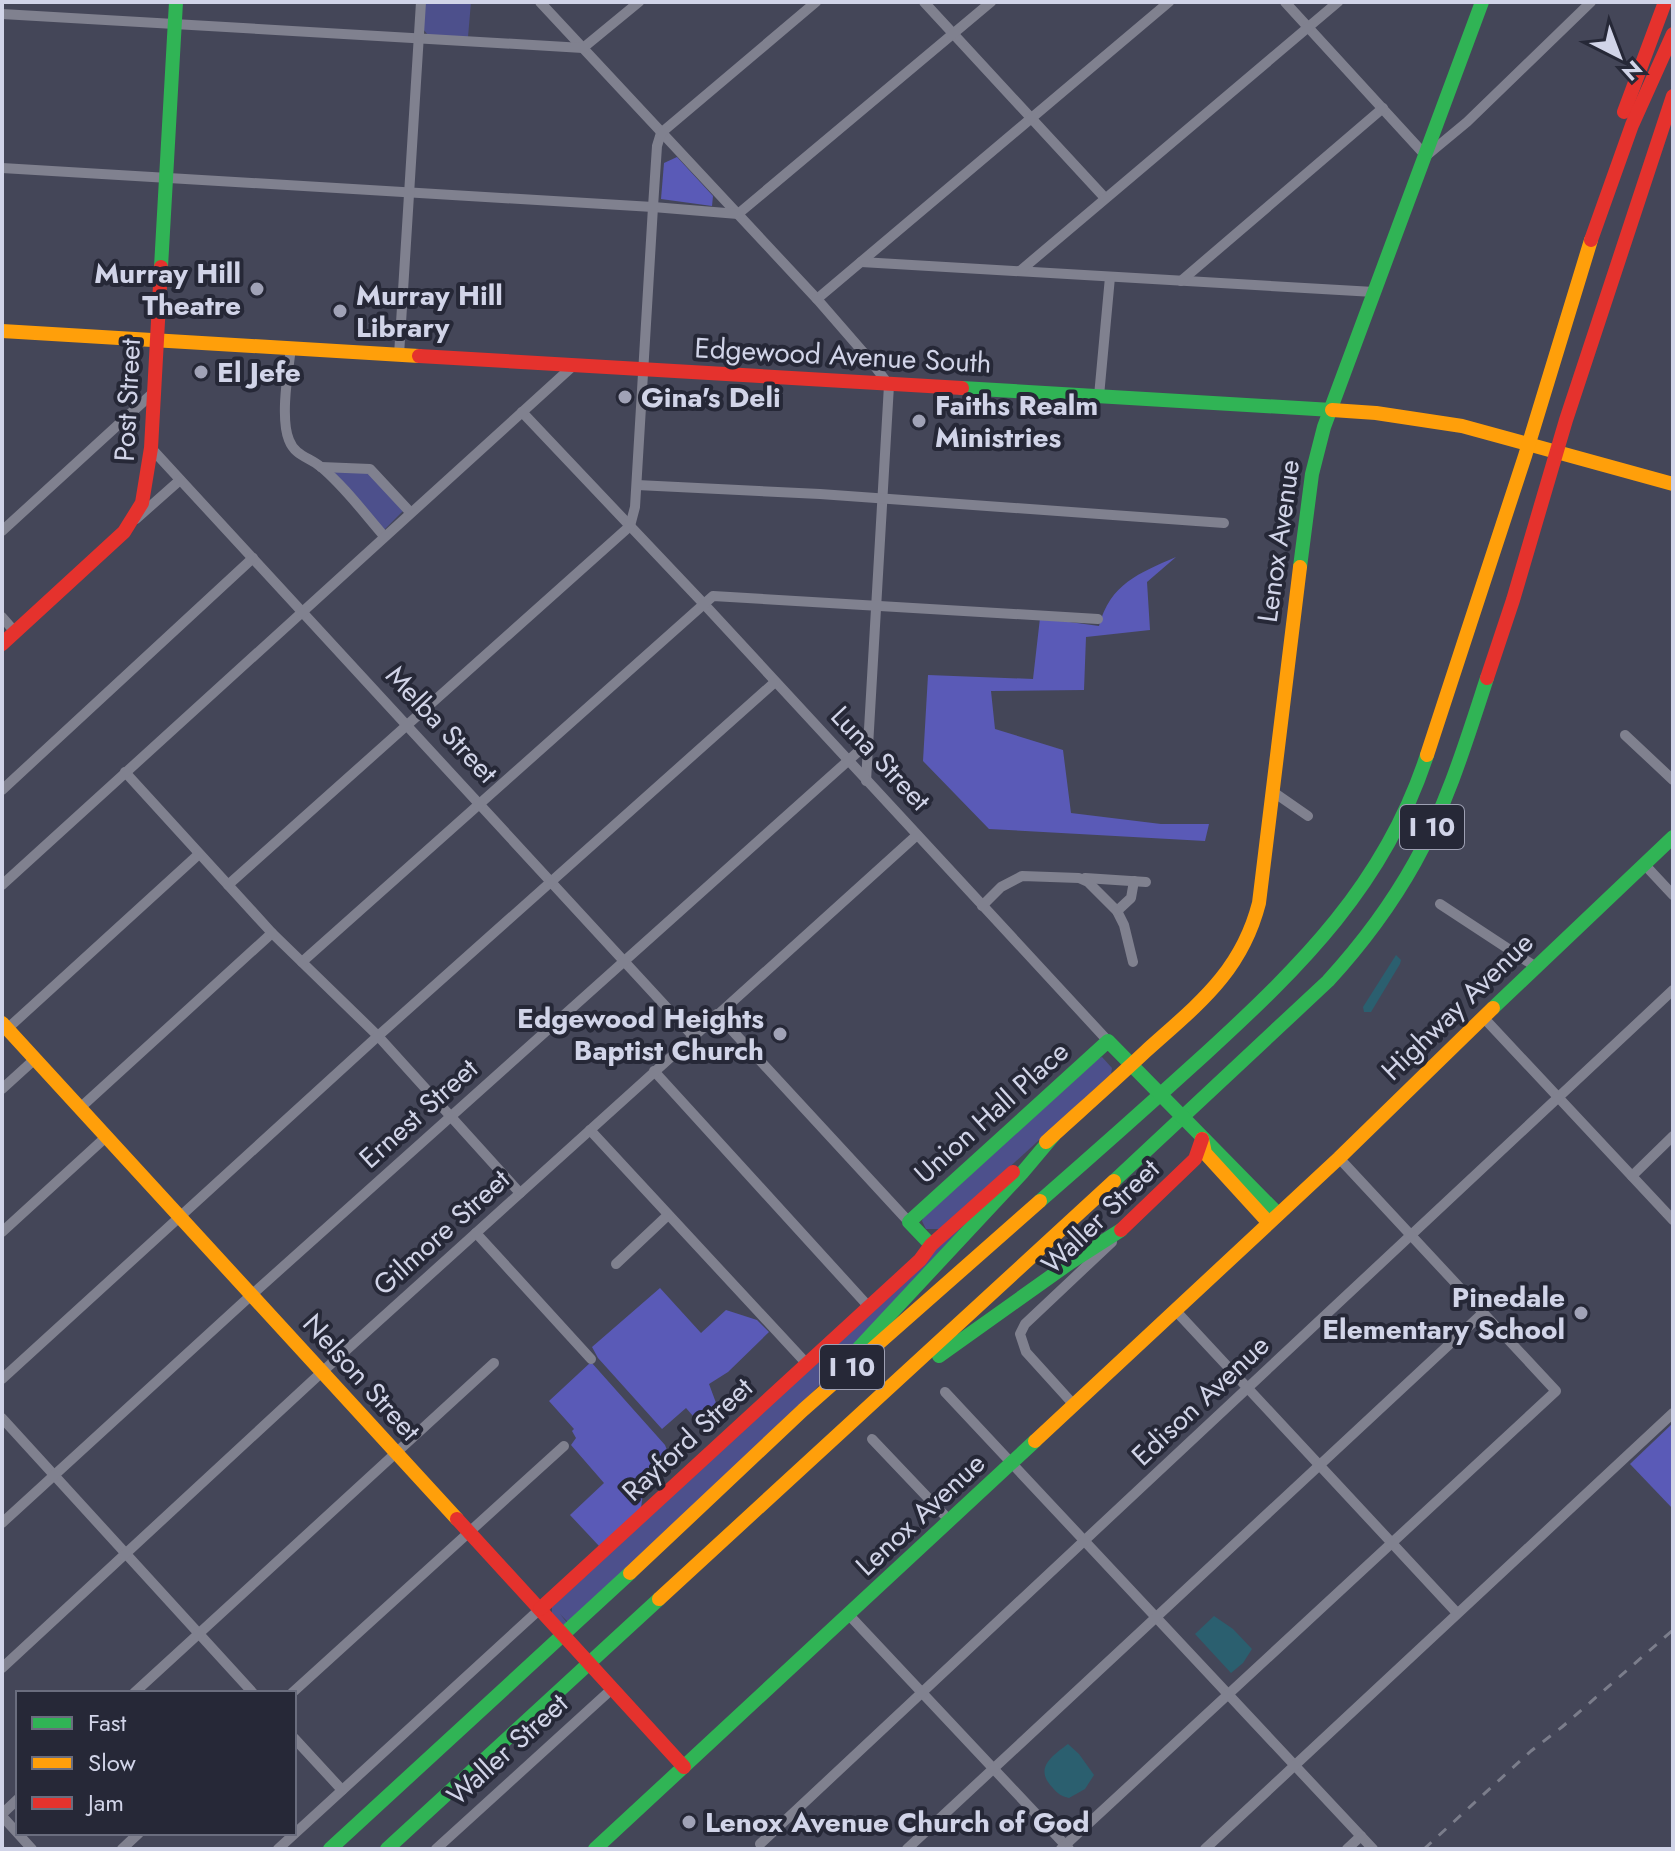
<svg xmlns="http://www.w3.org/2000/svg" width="1675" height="1851" font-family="Jost,sans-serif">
<rect width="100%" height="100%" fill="#444658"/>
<g fill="#4d508c">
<polygon points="425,2 471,2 468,37 428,35 423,29"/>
<polygon points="331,471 367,471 403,511 384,530"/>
<polygon points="1102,1057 1112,1068 1111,1074 942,1229 926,1229 922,1221 924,1215 1097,1059"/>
<polygon points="985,1202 792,1415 569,1623 560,1614 568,1624 564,1629 552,1616 552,1607"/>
</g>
<g fill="#5a5ab7">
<polygon points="677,157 713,196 712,206 661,199 664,163"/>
<path d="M1176,557L1147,582L1150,630L1086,637L1084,690L991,691L995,729L1063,750L1071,813L1161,824H1209L1205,841L989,829L923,761L928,675L1033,679L1040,618L1099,626C1110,584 1139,573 1176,557Z"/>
<polygon points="660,1288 701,1333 726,1310 757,1320 769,1332 728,1372 709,1384 722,1419 707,1432 686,1408 662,1429 598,1358 592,1347"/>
<polygon points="591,1362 665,1445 672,1463 643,1493 641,1508 600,1547 570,1515 604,1483 571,1445 576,1438 572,1431 574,1429 549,1401"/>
<polygon points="1673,1423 1673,1509 1630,1464"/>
</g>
<g fill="#2b5f6f">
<polygon points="1396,955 1401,960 1400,964 1371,1012 1364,1012 1363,1007"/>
<polygon points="1214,1616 1233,1629 1252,1649 1243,1663 1231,1673 1195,1634"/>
<path d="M1068,1744L1079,1754L1094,1775L1085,1789L1069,1798C1061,1796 1058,1794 1052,1787C1034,1768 1052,1756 1068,1744Z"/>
</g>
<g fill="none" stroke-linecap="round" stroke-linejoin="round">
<g stroke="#80818f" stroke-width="10">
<polyline points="540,2 817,299 870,360 889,385 866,781"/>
<polyline points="924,2 1105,198"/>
<polyline points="1285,2 1426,156 1467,122 1591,2"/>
<polyline points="2,14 583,48 639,2"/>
<polyline points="2,168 653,207 738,214 991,2"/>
<polyline points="861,262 1374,292"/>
<polyline points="1020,271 1338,2"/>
<polyline points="1181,281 1383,108"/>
<polyline points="817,299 1169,2"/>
<path d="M291,348C288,372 280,418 289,440C295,456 309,457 321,467C344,486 364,513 384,536"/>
<polyline points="399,355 421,2"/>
<polyline points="1099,396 1110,277"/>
<polyline points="522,412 703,603 1108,1041"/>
<polyline points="151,448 693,1036"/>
<polyline points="321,467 370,469 410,512"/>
<polyline points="637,485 820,494 1224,523"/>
<polyline points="136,519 180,480"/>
<polyline points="2,531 154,392"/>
<polyline points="2,617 15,632"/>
<polyline points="1625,735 1673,780"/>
<polyline points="125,772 272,933 378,1036 520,1193"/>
<polyline points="2,790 253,558"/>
<polyline points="1272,791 1308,816"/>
<polyline points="1644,864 1673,895"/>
<polyline points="1085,878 1146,882"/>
<polyline points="2,885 574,365"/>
<polyline points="228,885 630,526 635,507 653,207 657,146 661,133 816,2"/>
<polyline points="1440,904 1536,967"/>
<polyline points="982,906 1001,887 1022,876 1079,878 1088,882 1117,911 1124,925 1133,962"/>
<polyline points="1117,911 1131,898 1134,881"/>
<polyline points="302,962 713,596 1098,619"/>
<polyline points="717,1014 909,1222"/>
<polyline points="1483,1017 1673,1220"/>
<polyline points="7,1029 199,854"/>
<polyline points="654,1071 869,1307"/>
<polyline points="2,1089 35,1059"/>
<polyline points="80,1108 272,933"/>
<polyline points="590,1130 807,1364"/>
<polyline points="1632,1176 1673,1136"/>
<polyline points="2,1232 106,1137"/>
<polyline points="476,1233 591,1359"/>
<polyline points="616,1264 668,1215"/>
<polyline points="1175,1310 1457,1613"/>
<polyline points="2,1379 378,1036 775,682"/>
<polyline points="945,1392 1373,1849"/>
<polyline points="1074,1405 1026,1352 1020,1334 1025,1324 1112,1242"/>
<polyline points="2,1418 253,1693"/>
<polyline points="872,1439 950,1521"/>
<polyline points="2,1523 247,1299 869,742"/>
<polyline points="849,1615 1069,1849"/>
<polyline points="2,1668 322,1372 917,835"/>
<polyline points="134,1693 494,1363"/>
<polyline points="292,1693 564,1446"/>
<polyline points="294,1738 342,1790"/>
<polyline points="2,1814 18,1799"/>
<polyline points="2,1816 32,1849"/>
<polyline points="760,1844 1673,990"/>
<polyline points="122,1849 139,1833"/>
<polyline points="278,1849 540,1609"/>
<polyline points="436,1849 613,1688"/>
<polyline points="907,1849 1483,1313"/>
<polyline points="1061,1849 1556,1391 1339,1158"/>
<polyline points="1205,1849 1673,1413"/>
<polyline points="1347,1849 1361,1836"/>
</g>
<g stroke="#30b455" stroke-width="14">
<polyline points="161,267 176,2"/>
<polyline points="962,388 1332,410"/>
<polyline points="1300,567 1312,474 1324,427 1482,2"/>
<polyline points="1493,1008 1673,837"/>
<path d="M1114,1181L1328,981C1361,945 1391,905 1415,862C1447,805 1467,739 1487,678"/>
<path d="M1040,1201C1095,1153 1150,1104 1204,1055C1301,966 1385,884 1427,755"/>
<polyline points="931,1245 909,1222 1108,1041 1278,1214"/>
<polyline points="856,1351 1022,1173 1054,1135"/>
<polyline points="939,1356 1071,1262 1121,1230"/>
<polyline points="330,1849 630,1573"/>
<polyline points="387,1849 659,1599"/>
<polyline points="595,1849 1035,1441"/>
</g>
<g stroke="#ff9f0a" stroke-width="14">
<polyline points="2,331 419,356"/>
<polyline points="1332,410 1376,413 1462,426 1673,484"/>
<polyline points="1427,755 1525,456 1591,240"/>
<polyline points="2,1023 457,1519"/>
<polyline points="1202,1139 1205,1153 1268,1222"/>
<path d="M1046,1142C1079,1112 1113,1082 1146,1051C1197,1005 1241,973 1259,903L1300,567"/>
<polyline points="1035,1441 1339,1158 1493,1008"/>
<polyline points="630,1573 803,1410 1040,1201"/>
<polyline points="659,1599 1114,1181"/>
</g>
<g stroke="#e5322d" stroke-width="14">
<polyline points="1624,112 1665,2"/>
<polyline points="1591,240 1632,125 1673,34"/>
<polyline points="419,356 962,388"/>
<polyline points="2,644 124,532 142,503 151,448 161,267"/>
<polyline points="1487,678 1513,600 1566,420 1673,96"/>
<polyline points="1121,1230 1195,1159 1202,1139"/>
<polyline points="457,1519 684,1767"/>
<polyline points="540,1609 920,1260 931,1245 1013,1172"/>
</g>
<polyline stroke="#7b7d8b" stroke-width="3" stroke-dasharray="10 10" stroke-linecap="butt" points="1424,1849 1531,1751 1562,1727 1673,1630"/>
</g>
<g fill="#a0a2b6" stroke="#262837" stroke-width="3">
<circle cx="257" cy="289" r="8"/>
<circle cx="340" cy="311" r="8"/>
<circle cx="201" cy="372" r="8"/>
<circle cx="625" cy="397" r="8"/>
<circle cx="919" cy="421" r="8"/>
<circle cx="780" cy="1034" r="8"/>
<circle cx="1581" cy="1313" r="8"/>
<circle cx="689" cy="1822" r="8"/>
</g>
<g text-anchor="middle" stroke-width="8" stroke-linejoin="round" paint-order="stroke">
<g fill="#262837" stroke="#9ea0b3" stroke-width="2">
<rect x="1400" y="805" width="64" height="44" rx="6"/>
<rect x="820" y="1345" width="64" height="44" rx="6"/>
</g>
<g font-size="26" font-weight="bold" fill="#d1d4e8">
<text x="1432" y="836">I 10</text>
<text x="852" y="1376">I 10</text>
</g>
<g font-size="28" font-weight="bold" fill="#d1d4e8" stroke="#262837" text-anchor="start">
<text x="241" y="283" text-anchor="end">Murray Hill<tspan x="241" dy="32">Theatre</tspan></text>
<text x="356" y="305">Murray Hill<tspan x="356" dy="32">Library</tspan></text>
<text x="217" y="382">El Jefe</text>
<text x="641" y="407">Gina's Deli</text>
<text x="935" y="415">Faiths Realm<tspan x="935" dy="32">Ministries</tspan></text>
<text x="764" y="1028" text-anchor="end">Edgewood Heights<tspan x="764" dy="32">Baptist Church</tspan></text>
<text x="1565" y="1307" text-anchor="end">Pinedale<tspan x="1565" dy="32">Elementary School</tspan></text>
<text x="705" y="1832">Lenox Avenue Church of God</text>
</g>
<g font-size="28" fill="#d1d4e8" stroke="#262837">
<text transform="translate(843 355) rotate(3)" y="10">Edgewood Avenue South</text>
<text transform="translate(127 400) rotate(-87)" y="10">Post Street</text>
<text transform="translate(1278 541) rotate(-82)" y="10">Lenox Avenue</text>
<text transform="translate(442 724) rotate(47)" y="10">Melba Street</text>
<text transform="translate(881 758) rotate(47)" y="10">Luna Street</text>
<text transform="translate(1457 1006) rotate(-44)" y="10">Highway Avenue</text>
<text transform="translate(991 1112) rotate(-42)" y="10">Union Hall Place</text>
<text transform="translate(418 1113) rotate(-42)" y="10">Ernest Street</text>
<text transform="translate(1100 1216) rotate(-44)" y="10">Waller Street</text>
<text transform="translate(441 1232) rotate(-42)" y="10">Gilmore Street</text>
<text transform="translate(362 1377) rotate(48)" y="10">Nelson Street</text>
<text transform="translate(1200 1400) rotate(-43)" y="10">Edison Avenue</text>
<text transform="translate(687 1439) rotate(-43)" y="10">Rayford Street</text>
<text transform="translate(920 1514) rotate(-43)" y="10">Lenox Avenue</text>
<text transform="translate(507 1749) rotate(-42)" y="10">Waller Street</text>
</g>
</g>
<rect width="1675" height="1851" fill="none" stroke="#d1d4e8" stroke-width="8"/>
<rect x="16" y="1691" width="280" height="144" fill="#262837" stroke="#6a6d7e" stroke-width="2"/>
<rect x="32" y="1717" width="40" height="12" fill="#30b455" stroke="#6a6d7e" stroke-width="2"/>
<text x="88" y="1731" font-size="24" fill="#d1d4e8">Fast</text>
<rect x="32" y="1757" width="40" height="12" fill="#ff9f0a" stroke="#6a6d7e" stroke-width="2"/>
<text x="88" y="1771" font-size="24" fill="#d1d4e8">Slow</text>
<rect x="32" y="1797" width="40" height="12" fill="#e5322d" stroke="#6a6d7e" stroke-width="2"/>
<text x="88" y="1811" font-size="24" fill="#d1d4e8">Jam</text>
<g transform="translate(1619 56) rotate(138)" stroke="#262837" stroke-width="6" paint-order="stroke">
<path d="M0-6L14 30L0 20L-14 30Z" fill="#d1d4e8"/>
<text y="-12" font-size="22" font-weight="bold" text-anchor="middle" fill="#d1d4e8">N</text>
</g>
</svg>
